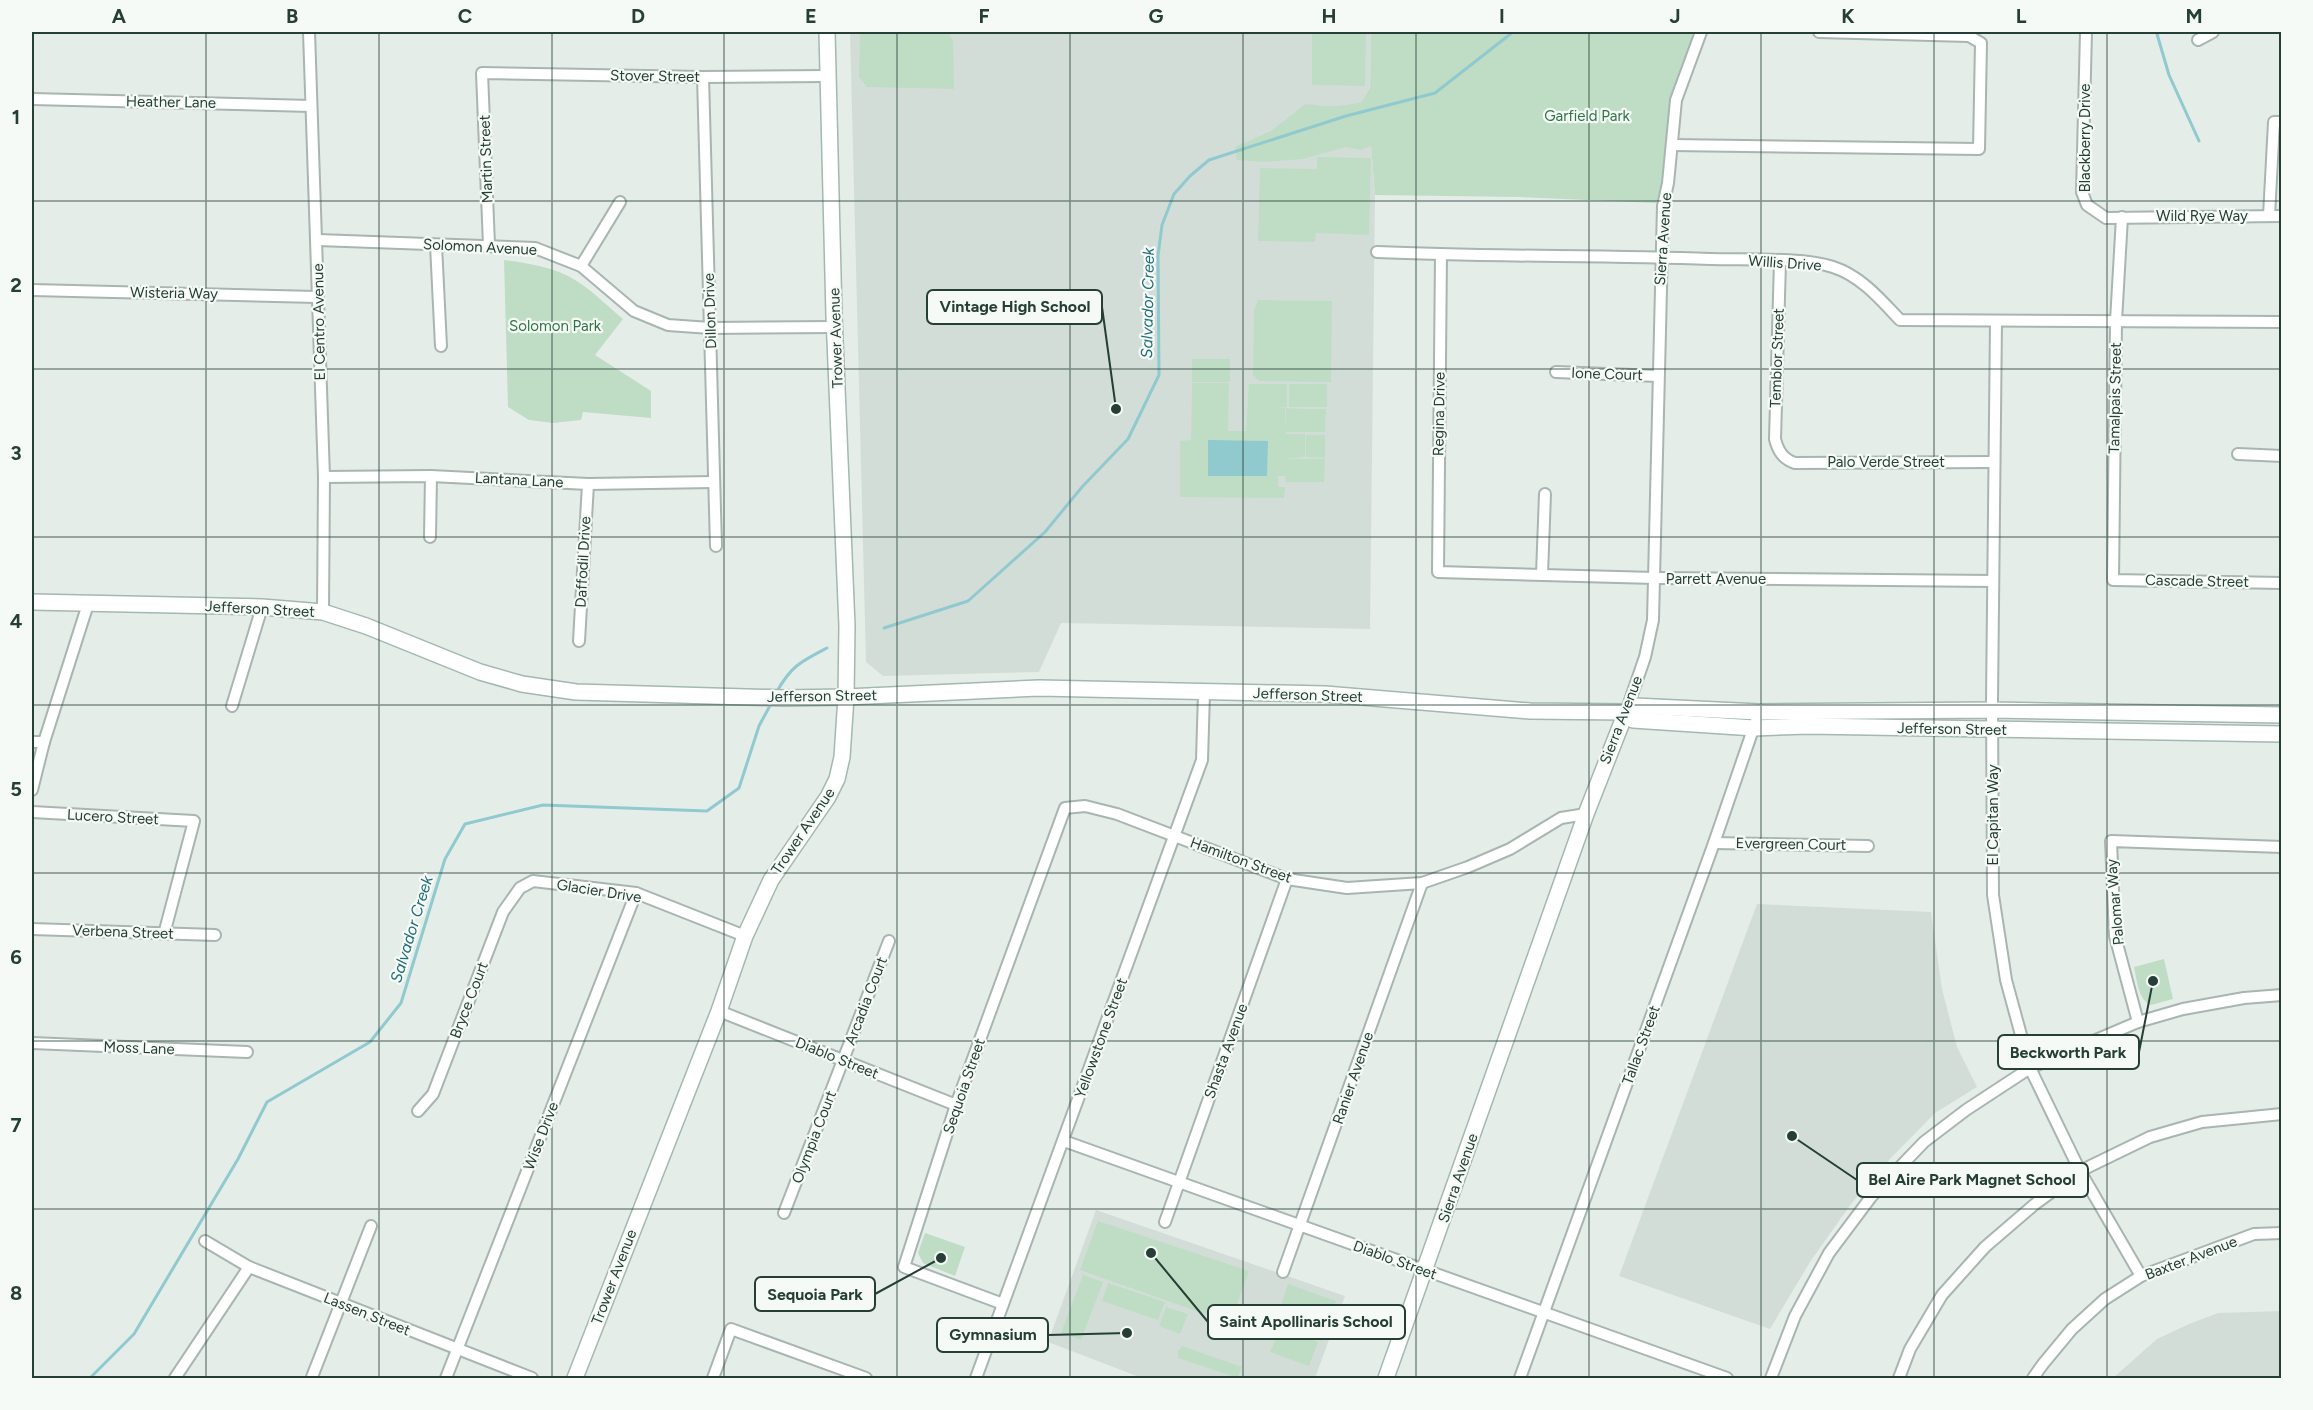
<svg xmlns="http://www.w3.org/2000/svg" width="2313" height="1410" font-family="Figtree,sans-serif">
<rect width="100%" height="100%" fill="#e5ede9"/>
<g fill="#d3ddd8">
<polygon points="850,32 1371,32 1369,121 1375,195 1370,629 1061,623 1039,672 883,676 866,662"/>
<polygon points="1757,904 1931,912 1942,989 1957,1047 1977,1087 1935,1113 1890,1159 1851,1204 1810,1262 1770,1329 1619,1276"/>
<polygon points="1096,1210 1345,1296 1315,1378 1142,1378 1048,1342"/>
<polygon points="2281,1311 2281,1378 2113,1378 2157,1339 2189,1324 2218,1313"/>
</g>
<g fill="#bfddc5">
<polygon points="860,32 948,32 953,41 954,89 867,87 859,77"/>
<polygon points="1312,32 1366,32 1365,86 1312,85"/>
<path d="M1371,32H1699C1677,87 1678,148 1656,203L1518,197L1375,195L1371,146L1361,150L1346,147L1303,159L1264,162L1237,160L1235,147L1271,131L1304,105C1311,103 1315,106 1323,106C1336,107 1348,105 1362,102L1370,88Z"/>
<polygon points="1317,157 1371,158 1369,235 1316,233 1315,242 1258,241 1260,168 1317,169"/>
<path d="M504,260C525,263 548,266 568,276C588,286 606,305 623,319L595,355L651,391V418L583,412L581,420L553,423L529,420L508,407Z"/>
<polygon points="1258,300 1332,301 1331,382 1259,381 1253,375 1254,310"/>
<rect x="1192" y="359" width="38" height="23"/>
<polygon points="1192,383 1229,383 1228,431 1246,431 1249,384 1287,384 1287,407 1275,408 1285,408 1285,432 1286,408 1306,409 1306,414 1306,409 1326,409 1325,432 1286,432 1286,434 1305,434 1305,457 1286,459 1325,459 1324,482 1286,482 1285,476 1278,476 1278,487 1285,487 1284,498 1180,497 1180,441 1191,440"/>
<rect x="1289" y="384" width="38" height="23"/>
<polygon points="1306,435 1325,435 1325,458 1306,457"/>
<path d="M2164,959L2173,999L2151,1005C2138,1000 2137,980 2134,967Z"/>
<polygon points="1098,1221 1249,1271 1230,1323 1080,1270"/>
<polygon points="925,1233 965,1247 955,1276 923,1263 918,1253"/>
<polygon points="1083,1275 1103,1282 1081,1340 1061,1333"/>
<polygon points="1108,1283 1165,1302 1158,1320 1102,1301"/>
<polygon points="1288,1284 1336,1301 1322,1341 1275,1324"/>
<polygon points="1166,1307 1188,1314 1180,1334 1159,1326"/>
<polygon points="1280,1328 1318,1342 1309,1366 1270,1352"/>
<polygon points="1182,1346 1242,1367 1238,1378 1178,1358 1178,1351"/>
</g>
<polygon fill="#90c9ce" points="1208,440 1268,441 1267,476 1208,476"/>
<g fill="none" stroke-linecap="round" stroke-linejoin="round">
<g stroke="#90c9ce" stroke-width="3">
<polyline points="2160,32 2157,34 2169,75 2199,141"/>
<polyline points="884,628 968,601 1045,532 1082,487 1128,439 1159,375 1158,256 1162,225 1174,194 1190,176 1209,160 1346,116 1435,93 1513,32"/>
<path d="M776,693C791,666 800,662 827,648"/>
<polyline points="90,1378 134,1334 238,1159 267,1102 370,1042 401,1003 445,859 465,824 543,805 707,811 739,788 759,726 772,702"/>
</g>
<defs>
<g id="street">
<polyline points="309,32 324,477 323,612"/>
<polyline points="2086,32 2082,192 2087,205 2106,218 2282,216"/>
<polyline points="2198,40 2213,32"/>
<polyline points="703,77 716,546"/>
<polyline points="32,99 311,106"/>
<polyline points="1672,145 1979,149 1981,43 1969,36 1819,32"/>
<polyline points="2269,216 2274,122 2282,122"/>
<polyline points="2122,217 2116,321 2113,580 2282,583"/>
<polyline points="318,240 535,248 581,266 634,311 668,325 710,328 835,327"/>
<polyline points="436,245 441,346"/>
<polyline points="489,245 482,73 703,77 828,76"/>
<path d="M1377,252C1488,257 1599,255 1710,259C1745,260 1802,257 1833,267C1861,276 1881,300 1900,320L2282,322"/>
<polyline points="1441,255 1438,572 1655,578 1993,581"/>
<path d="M1780,261L1775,439C1778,451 1783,459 1795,463L1994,462"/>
<polyline points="581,266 620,202"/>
<polyline points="32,290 317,297"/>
<polyline points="1996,321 1992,701 1993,895 2006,980 2030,1068 2080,1171 2141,1276"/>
<polyline points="1556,372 1658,376"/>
<polyline points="2238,454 2282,456"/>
<polyline points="324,477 431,476 588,484 714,482"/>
<polyline points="430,537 431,476"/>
<polyline points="1542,574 1545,494"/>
<polyline points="579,641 588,484"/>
<polyline points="232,706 262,607"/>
<polyline points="1626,712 1645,657 1653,620 1663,206 1668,183 1676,100 1701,32"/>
<polyline points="32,742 44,742"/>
<polyline points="32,790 44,742 88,604"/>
<polyline points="32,812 194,821 164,934"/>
<polyline points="1714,843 1868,846"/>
<polyline points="32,929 215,935"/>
<polyline points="719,1011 956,1105"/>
<polyline points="2138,1022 2115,936 2111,841 2282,847"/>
<polyline points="32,1043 247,1052"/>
<polyline points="418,1111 433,1094 503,912 520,888 533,881 636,893 745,936"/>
<polyline points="1064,1141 1727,1378"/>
<polyline points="784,1213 889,941"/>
<polyline points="1165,1222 1287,879"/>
<polyline points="205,1241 249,1267 532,1378"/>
<polyline points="1283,1272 1422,883"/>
<polyline points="1003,1304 904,1267 956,1105 1065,808 1085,806 1117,814 1287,879 1347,888 1422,883 1468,867 1510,849 1561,818 1586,814"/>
<polyline points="312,1377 371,1226"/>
<polyline points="175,1378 249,1267"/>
<polyline points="446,1378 636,893"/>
<polyline points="713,1378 731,1329 866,1378"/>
<polyline points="976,1378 1202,760 1204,693"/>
<polyline points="1520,1378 1714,843 1759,712"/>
<polyline points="1771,1378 1795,1316 1829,1253 1871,1197 1924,1142 1966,1110 2030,1068 2138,1022 2183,1009 2244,998 2282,995"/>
<polyline points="1899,1378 1910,1349 1942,1295 1985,1247 2035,1204 2080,1171 2150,1137 2202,1122 2282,1114"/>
<polyline points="2033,1378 2043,1364 2072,1329 2105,1299 2141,1276 2254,1234 2282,1233"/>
</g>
<g id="secondary">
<polyline points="32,602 262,607 323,612 366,626 480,672 522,684 576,692 784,698 846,697 1039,688 1325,694 1530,711 1626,712 1635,706 1759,712 1992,710 2282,715"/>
<polyline points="1626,712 1633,720 1754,728 1808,726 2282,734"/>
<polyline points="575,1378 719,1011 745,936 771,880 828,797 837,779 842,757 846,697 847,626 834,316 827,32"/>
<polyline points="1386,1378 1586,814 1626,712"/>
</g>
</defs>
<use href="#street" stroke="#a8b5b0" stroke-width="14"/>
<use href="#secondary" stroke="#a3b8b0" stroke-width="18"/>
<use href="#street" stroke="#fff" stroke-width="10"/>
<use href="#secondary" stroke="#fff" stroke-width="15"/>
</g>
<path fill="none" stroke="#253e36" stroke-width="1.5" stroke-opacity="0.55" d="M206,32V1378M379,32V1378M552,32V1378M724,32V1378M897,32V1378M1070,32V1378M1243,32V1378M1416,32V1378M1589,32V1378M1761,32V1378M1934,32V1378M2107,32V1378M32,201H2282M32,369H2282M32,537H2282M32,705H2282M32,873H2282M32,1041H2282M32,1209H2282"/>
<g text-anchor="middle" stroke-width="4.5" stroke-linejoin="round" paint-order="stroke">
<g font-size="15" fill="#253e36" stroke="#f5faf7">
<text transform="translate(655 76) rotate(1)" y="5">Stover Street</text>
<text transform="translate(171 102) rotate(1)" y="5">Heather Lane</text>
<text transform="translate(2085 138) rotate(-90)" y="5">Blackberry Drive</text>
<text transform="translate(486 159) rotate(-92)" y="5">Martin Street</text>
<text x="2202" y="221">Wild Rye Way</text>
<text transform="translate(1663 239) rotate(-86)" y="5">Sierra Avenue</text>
<text transform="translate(480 247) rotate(3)" y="5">Solomon Avenue</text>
<text transform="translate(1785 263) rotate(4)" y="5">Willis Drive</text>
<text transform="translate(174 293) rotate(1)" y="5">Wisteria Way</text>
<text transform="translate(710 311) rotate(-92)" y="5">Dillon Drive</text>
<text transform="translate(319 322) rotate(-91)" y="5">El Centro Avenue</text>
<text transform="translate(836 338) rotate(-92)" y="5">Trower Avenue</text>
<text transform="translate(1777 358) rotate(-88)" y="5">Temblor Street</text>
<text transform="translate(1607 374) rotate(2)" y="5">Ione Court</text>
<text transform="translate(2115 398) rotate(-89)" y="5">Tamalpais Street</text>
<text transform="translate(1439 414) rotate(-89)" y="5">Regina Drive</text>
<text x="1886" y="467">Palo Verde Street</text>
<text transform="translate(519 480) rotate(3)" y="5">Lantana Lane</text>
<text transform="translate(583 562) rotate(-87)" y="5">Daffodil Drive</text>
<text x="1716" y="584">Parrett Avenue</text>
<text transform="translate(2197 581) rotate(1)" y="5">Cascade Street</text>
<text transform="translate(260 609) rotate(3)" y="5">Jefferson Street</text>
<text transform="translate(1308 695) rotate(2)" y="5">Jefferson Street</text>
<text transform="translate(822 696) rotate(-1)" y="5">Jefferson Street</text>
<text transform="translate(1621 720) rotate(-69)" y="5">Sierra Avenue</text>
<text transform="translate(1952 729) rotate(1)" y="5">Jefferson Street</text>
<text transform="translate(1993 815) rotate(-90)" y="5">El Capitan Way</text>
<text transform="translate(113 817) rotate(3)" y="5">Lucero Street</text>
<text transform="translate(803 831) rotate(-56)" y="5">Trower Avenue</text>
<text transform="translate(1791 844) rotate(1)" y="5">Evergreen Court</text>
<text transform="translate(1241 860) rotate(20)" y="5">Hamilton Street</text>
<text transform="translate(599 891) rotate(9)" y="5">Glacier Drive</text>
<text transform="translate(2115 902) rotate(-95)" y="5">Palomar Way</text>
<text transform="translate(123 932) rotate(2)" y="5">Verbena Street</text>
<text transform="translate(469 1000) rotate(-69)" y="5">Bryce Court</text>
<text transform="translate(866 1001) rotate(-69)" y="5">Arcadia Court</text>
<text transform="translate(1101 1038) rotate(-70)" y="5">Yellowstone Street</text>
<text transform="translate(1641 1045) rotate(-70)" y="5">Tallac Street</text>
<text transform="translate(139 1048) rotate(2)" y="5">Moss Lane</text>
<text transform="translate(1226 1051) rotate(-70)" y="5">Shasta Avenue</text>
<text transform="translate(837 1058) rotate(22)" y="5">Diablo Street</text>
<text transform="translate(1353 1078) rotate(-71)" y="5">Ranier Avenue</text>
<text transform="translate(964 1086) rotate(-71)" y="5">Sequoia Street</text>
<text transform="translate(541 1136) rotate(-69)" y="5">Wise Drive</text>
<text transform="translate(814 1137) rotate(-69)" y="5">Olympia Court</text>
<text transform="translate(1458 1178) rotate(-71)" y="5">Sierra Avenue</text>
<text transform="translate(2191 1258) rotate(-21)" y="5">Baxter Avenue</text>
<text transform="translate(1395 1260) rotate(20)" y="5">Diablo Street</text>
<text transform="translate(614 1277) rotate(-69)" y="5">Trower Avenue</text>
<text transform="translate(367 1314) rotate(22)" y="5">Lassen Street</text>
</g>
<g font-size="15" fill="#317346" stroke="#f5faf7">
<text x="1587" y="121">Garfield Park</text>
<text x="555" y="331">Solomon Park</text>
</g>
<g font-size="16" font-style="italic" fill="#226e77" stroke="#f5faf7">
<text transform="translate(1147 303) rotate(-89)" y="6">Salvador Creek</text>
<text transform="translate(411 929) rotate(-73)" y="6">Salvador Creek</text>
</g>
</g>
<path fill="none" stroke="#253e36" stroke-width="2" d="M1116 409L1102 307M2153 981L2139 1052M1792 1136L1857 1180M941 1258L875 1294M1151 1253L1208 1322M1127 1333L1048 1335"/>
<g fill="#253e36" stroke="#f5faf7" stroke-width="2">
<circle cx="1116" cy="409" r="6"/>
<circle cx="2153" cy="981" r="6"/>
<circle cx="1792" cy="1136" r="6"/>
<circle cx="941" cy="1258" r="6"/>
<circle cx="1151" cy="1253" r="6"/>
<circle cx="1127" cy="1333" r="6"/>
</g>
<g fill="#f5faf7" stroke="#253e36" stroke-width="2">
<rect x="927" y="290" width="175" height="34" rx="6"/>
<rect x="1998" y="1035" width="141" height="34" rx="6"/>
<rect x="1857" y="1163" width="231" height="34" rx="6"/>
<rect x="755" y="1277" width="120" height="34" rx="6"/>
<rect x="1208" y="1305" width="197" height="34" rx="6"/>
<rect x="937" y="1318" width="111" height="34" rx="6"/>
</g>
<g font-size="16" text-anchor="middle" font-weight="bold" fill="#253e36">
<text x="1015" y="312">Vintage High School</text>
<text x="2068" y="1058">Beckworth Park</text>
<text x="1972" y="1185">Bel Aire Park Magnet School</text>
<text x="815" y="1300">Sequoia Park</text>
<text x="1306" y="1327">Saint Apollinaris School</text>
<text x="993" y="1340">Gymnasium</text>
</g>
<rect width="2313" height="1410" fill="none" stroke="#f5faf7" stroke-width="66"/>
<rect x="33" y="33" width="2247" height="1344" fill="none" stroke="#253e36" stroke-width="2"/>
<g font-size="20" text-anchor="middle" font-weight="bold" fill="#253e36">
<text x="119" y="23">A</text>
<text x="292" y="23">B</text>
<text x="465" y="23">C</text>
<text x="638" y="23">D</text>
<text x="811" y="23">E</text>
<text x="984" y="23">F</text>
<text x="1156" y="23">G</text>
<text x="1329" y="23">H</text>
<text x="1502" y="23">I</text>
<text x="1675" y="23">J</text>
<text x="1848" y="23">K</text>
<text x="2021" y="23">L</text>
<text x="2194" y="23">M</text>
<text x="16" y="124">1</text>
<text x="16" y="292">2</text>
<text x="16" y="460">3</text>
<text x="16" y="628">4</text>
<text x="16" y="796">5</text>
<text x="16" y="964">6</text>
<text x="16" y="1132">7</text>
<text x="16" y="1300">8</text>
</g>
</svg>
